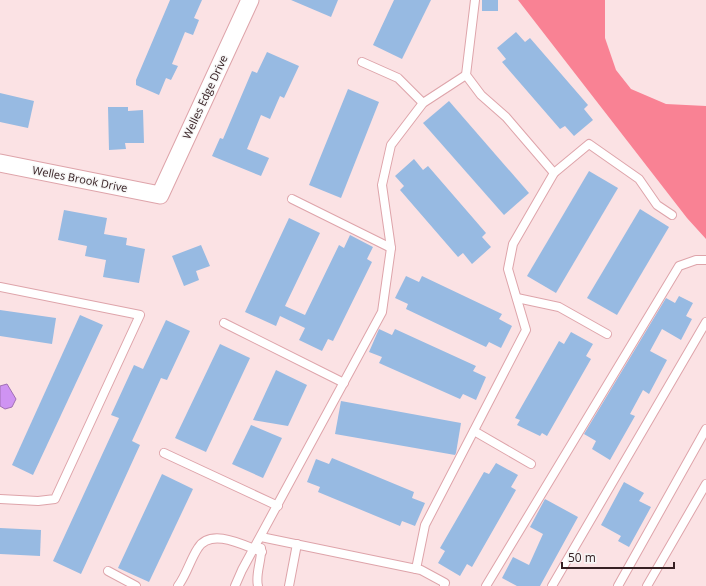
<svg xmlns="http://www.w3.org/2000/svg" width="706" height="586" font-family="'Open Sans',sans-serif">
<rect width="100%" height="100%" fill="#fbe2e4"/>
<polygon fill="#f98294" points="518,0 605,0 605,38 616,70 631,89 666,104 706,106 706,239 687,218"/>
<polygon fill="#cf93f2" stroke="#a170b4" points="7,384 16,399 12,407 5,409 0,406 0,386"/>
<g fill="#97bae2">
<polygon points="170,0 202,0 194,18 199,20 193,35 185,32 172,64 178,66 171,80 166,78 159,95 136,85 136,80"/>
<polygon points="291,0 338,0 331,17"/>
<polygon points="394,0 431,0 402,59 373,45"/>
<rect x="482" y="0" width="16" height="11"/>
<polygon points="516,32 525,42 530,38 588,105 584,109 593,120 574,136 565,126 560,129 502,62 506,59 497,48"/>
<polygon points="267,52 299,66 284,98 280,96 270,119 261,115 247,149 269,158 261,176 212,156 220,138 223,139 252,71 257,73"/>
<polygon points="348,89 379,102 341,198 309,185"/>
<polygon points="0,93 34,101 28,128 0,122"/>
<polygon points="449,101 529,193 504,215 423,123"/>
<polygon points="108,107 128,107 128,111 143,110 144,143 125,143 126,149 109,150"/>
<polygon points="414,159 423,170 428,166 486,233 482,237 491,247 472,264 463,253 458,257 400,190 404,186 395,176"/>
<polygon points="589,171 618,188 556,293 527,276"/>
<polygon points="640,209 669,227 617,315 587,298"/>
<polygon points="64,210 107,218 104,234 127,238 126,245 145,249 139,283 103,277 106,260 85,256 87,246 58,240"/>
<polygon points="289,218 320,233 285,306 305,315 339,245 344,248 350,235 373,247 367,259 372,262 333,341 328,339 322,351 299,340 305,328 280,316 276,326 245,312"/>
<polygon points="201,245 210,266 196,271 199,280 184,286 172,256"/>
<polygon points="406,276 419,282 422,276 502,314 499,319 512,326 501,348 489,342 486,347 406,309 408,304 395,298"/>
<polygon points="679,296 693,303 686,316 692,319 681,340 662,329 650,351 667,360 649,394 643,390 630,414 635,416 610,460 592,449 596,441 584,434 666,298 675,303"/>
<polygon points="0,310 56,318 52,344 0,336"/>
<polygon points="80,315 103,325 33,475 12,465"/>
<polygon points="166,320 190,331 167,380 161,378 132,441 140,445 81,574 53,561 119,418 111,415 134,365 143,369"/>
<polygon points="379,329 392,335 395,329 476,366 473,371 486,377 476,400 463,394 460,399 379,363 382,357 369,352"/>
<polygon points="571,332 593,344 586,356 591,359 547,436 542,433 540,436 517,425 520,420 515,418 559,341 564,344"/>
<polygon points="220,344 250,358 206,452 175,438"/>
<polygon points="276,370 307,385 288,426 253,420"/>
<polygon points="341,401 461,423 456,453 455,455 335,434"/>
<polygon points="251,425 282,438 263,478 232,464"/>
<polygon points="332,458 414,492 412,498 425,503 415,526 402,521 400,526 318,492 320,487 307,482 316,459 329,464"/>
<polygon points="496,463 518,475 511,487 516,490 472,567 467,564 460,576 438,563 445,551 440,548 484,472 489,474"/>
<polygon points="162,474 193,489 149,582 118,568"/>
<polygon points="624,482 644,493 639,501 651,507 629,547 618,541 621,536 601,525"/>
<polygon points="545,499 578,517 540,586 517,586 502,578 513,557 529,565 543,534 530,527"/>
<polygon points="0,528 41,530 40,556 0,554"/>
</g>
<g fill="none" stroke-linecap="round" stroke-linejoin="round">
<defs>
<g id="lane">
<polyline points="475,0 466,75 481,95 506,117 554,173"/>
<polyline points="362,62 398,78 423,103"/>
<polyline points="292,199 391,248"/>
<polyline points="0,287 140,315 55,499 38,501 0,499"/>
<polyline points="517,298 559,307 607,334"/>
<polyline points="224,323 344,383"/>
<polyline points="474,431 531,464"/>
<polyline points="164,453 278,506"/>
<polyline points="261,537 421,570 445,583 444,586"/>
<polyline points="416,569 425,525 526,330 508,269 513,244 554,173 589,144 639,179 657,205 672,215"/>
<polyline points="108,571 136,586"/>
<path d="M178,586C187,574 190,560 198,548C211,527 245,546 262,552"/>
<polyline points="235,586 242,570 382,312 391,248 382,185 391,145 423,103 466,75"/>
<path d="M258,586C255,574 262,560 261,548"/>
<polyline points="289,586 297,544"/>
<polyline points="486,586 679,266 696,260 706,260"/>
<polyline points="552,586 706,322"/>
<polyline points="618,586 706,429"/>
<polyline points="647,586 706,484"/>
</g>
<polyline id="street" points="0,163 160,195 250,0"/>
</defs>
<use href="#lane" stroke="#dea4aa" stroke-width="10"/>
<use href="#street" stroke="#dea4aa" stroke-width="19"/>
<use href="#lane" stroke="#fff" stroke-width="8"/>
<use href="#street" stroke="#fff" stroke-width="17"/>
</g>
<g text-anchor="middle" stroke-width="3" stroke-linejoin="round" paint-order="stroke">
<g font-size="11" fill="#362023" stroke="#f6f6f6">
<text transform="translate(205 97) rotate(-65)" y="4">Welles Edge Drive</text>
<text transform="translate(80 179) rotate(11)" y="4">Welles Brook Drive</text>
</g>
</g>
<path d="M562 562v6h112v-6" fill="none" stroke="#362023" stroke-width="2"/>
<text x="568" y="562" font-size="12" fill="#362023" stroke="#f6f6f6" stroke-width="3" paint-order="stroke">50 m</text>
</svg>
